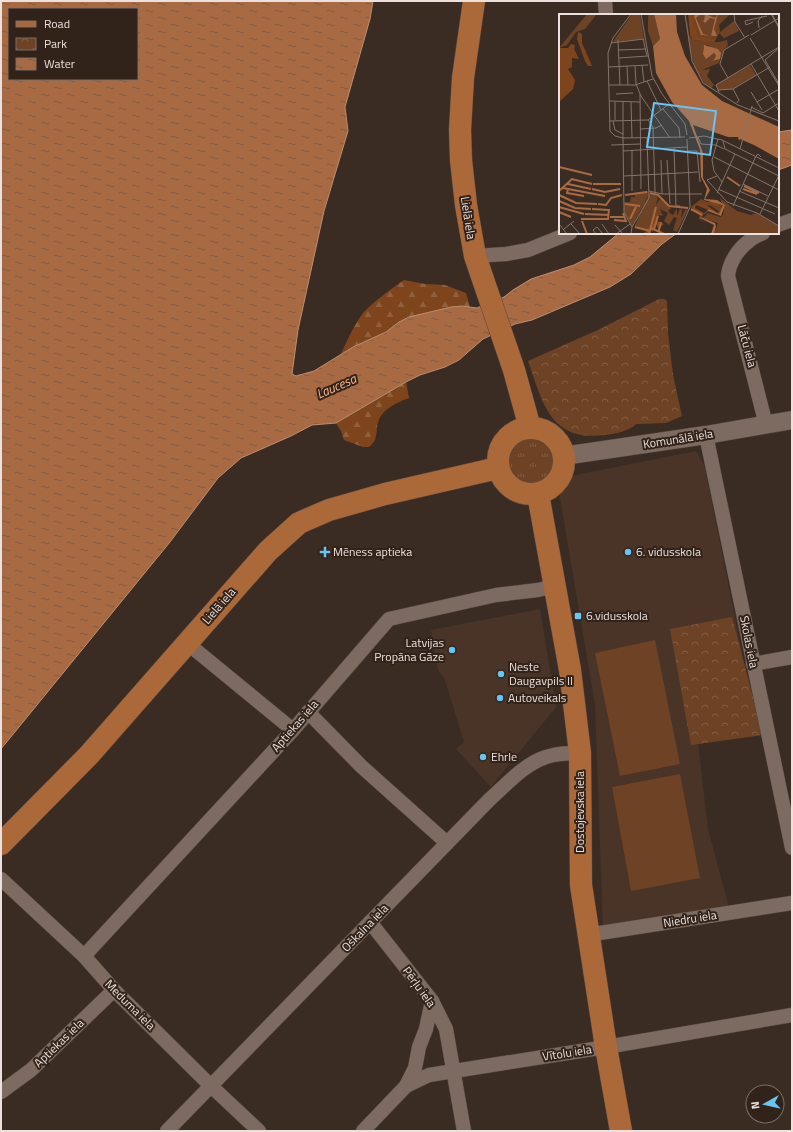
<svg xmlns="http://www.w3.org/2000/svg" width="793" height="1132" font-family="'Titillium Web',sans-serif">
<defs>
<pattern id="grass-tufts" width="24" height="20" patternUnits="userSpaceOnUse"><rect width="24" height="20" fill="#6e4225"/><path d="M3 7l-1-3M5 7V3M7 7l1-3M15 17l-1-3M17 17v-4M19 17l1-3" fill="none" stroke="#835d44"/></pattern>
<pattern id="forest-firs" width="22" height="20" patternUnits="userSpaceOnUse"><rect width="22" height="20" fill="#7e441c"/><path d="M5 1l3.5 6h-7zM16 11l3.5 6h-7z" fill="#905f3c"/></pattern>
<pattern id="park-crowns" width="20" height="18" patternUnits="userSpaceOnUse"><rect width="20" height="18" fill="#6e4225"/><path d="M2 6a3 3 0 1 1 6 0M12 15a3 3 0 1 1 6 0" fill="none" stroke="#835d44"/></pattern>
<pattern id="water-ripples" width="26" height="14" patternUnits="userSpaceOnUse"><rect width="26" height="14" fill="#a86a43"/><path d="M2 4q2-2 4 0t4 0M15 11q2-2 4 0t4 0" fill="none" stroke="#815b43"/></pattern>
</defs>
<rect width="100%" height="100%" fill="#3b2c23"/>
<g fill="#493427">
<polygon points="696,451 704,465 706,473 758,733 698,743 708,829 729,908 603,929 595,705 558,486 566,477"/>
<polygon points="540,609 556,707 491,787 456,749 464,742 445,680 438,670 431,630"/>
</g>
<circle fill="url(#grass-tufts)" cx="531" cy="461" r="23"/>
<g fill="url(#forest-firs)">
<path d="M404,280L425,284L445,285L466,293L470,307L462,306L399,322L386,332L353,347L341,354C347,341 354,325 363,313C374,301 391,289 404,280Z"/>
<path d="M406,382L409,398C395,403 378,411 377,428C376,437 376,441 369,447H363L344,440L341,431L336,423Z"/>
</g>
<g fill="url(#park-crowns)">
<path d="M659,299H664L667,301L668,333L673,375L682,416L666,423L636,424C629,431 615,434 605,435C550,442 543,403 528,361L600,329Z"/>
<polygon points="732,617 763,735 691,745 670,629"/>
</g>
<g fill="#6e4225">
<polygon points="655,640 680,764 620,776 595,653"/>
<polygon points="680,774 700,878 631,891 612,787"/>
</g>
<g fill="url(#water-ripples)" stroke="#bc8e71" fill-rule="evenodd">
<path d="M1,1H373L370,19L345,107L348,131L324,211L298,330L292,374L296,376L314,371L353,347L386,332L399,322L409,317L451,307L462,306L477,308L504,297L513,290L531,279L574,265L590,257L619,233H677L662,244L631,274L610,287L532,320L515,324L483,339L459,360L445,367L420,375L406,382L336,423L312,425L291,436L241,458L218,478L170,542L1,749ZM9,9H137V79H9Z"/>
<polygon points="792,130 792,165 778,170 778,132"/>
</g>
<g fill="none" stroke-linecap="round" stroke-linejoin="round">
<defs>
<g id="minor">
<polyline points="605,1 606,15"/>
<polyline points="778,225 792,220"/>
<path d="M763,233C759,235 753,237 749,241C738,249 729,263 728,276L766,425"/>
<polyline points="475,256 506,254 528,250 570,233"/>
<polyline points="706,435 792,848"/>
<polyline points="187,643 293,730"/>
<polyline points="753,664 792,657"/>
<polyline points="308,712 361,766 447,843"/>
<polyline points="1,879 84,956 114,990 211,1086 259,1131"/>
<polyline points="370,922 432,1001 446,1029 464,1131"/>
<polyline points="587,935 792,903"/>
<polyline points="84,956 293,730 389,619 496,595 538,590 555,586"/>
<polyline points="406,1086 415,1068 419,1047 426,1029 432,1001"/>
<polyline points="1,1092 31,1070 114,990"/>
<path d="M167,1131L489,800C506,785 524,764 546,757C557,753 568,753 580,753"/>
<polyline points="363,1131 406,1086 429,1075 606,1047 792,1015"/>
</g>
<polyline id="tertiary" points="563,456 706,435 792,420"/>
<g id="primary">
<polyline points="474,1 463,78 460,130 461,160 466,205 475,256 514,370 530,428"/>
<circle cx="531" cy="461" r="33"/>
<polyline points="538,494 570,670 580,753 581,885 606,1047 621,1131"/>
<polyline points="1,844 89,755 268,551 299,523 329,510 385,494 498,468"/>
</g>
</defs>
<use href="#minor" stroke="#574942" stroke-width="15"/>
<use href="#tertiary" stroke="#574942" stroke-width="19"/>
<use href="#primary" stroke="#574942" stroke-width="23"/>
<use href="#minor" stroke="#7d6b61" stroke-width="14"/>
<use href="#tertiary" stroke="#7d6b61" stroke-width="18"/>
<use href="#primary" stroke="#ab6838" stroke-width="22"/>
</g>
<g fill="#68c4f0" stroke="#31221a" stroke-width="1.5">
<path d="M323 546h4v4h4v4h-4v4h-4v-4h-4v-4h4z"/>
<circle cx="628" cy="552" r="4"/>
<rect x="574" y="612" width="8" height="8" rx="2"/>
<circle cx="452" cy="650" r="4"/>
<circle cx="501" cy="674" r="4"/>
<circle cx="500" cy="698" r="4"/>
<circle cx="483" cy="757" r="4"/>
</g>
<g text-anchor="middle" stroke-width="4" stroke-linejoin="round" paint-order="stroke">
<g font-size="12" fill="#ece1dc" stroke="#31221a">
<text transform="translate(468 218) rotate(81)" y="4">Lielā iela</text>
<text transform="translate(747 346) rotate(75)" y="4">Lāču iela</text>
<text transform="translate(678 439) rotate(-9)" y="4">Komunālā iela</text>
<text transform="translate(219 606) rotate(-49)" y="4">Lielā iela</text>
<text transform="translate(749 642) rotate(79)" y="4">Skolas iela</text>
<text transform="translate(295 726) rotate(-49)" y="4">Aptiekas iela</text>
<text transform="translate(580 812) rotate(-90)" y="4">Dostojevska iela</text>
<text transform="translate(690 919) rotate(-9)" y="4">Niedru iela</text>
<text transform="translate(365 928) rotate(-46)" y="4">Oškalna iela</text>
<text transform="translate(419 987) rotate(54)" y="4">Pērļu iela</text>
<text transform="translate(130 1005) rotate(45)" y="4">Meduma iela</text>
<text transform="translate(59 1043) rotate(-44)" y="4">Aptiekas iela</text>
<text transform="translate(567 1053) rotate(-9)" y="4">Vītolu iela</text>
</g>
<g font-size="12" fill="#ece1dc" stroke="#31221a" text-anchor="start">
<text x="333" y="556">Mēness aptieka</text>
<text x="636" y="556">6. vidusskola</text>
<text x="586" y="620">6.vidusskola</text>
<text x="444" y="647" text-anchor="end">Latvijas<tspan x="444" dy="14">Propāna Gāze</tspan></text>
<text x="509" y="671">Neste<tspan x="509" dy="14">Daugavpils II</tspan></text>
<text x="508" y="702">Autoveikals</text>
<text x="491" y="761">Ehrle</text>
</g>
<g font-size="13" font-style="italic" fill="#fdb58b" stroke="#31221a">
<text transform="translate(336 386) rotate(-24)" y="5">Laucesa</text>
</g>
</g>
<g transform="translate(559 14)">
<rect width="220" height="220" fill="#3b2c23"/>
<path d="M73,0H81L85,25L54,28ZM127,0L130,21L134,26L160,28L168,26L169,32L165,35L160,49L143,56L151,55L148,62L155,71L152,74L163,81L154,76L145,69L136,54L130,31ZM148,31L161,37L160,46L154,47L157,42L154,39L147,44L144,34ZM89,177V183L73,212L65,199V188H71L72,183H76L75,179ZM90,179L99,183L97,191L101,185L105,187L112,194L109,197L112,200L114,201L117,196L118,195V202L121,195L123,196L122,204L126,196L129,195L118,218L114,216L118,204L115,203L110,211L105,207L109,199L101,195L103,200L99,199L94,205L95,198L91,213L85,215L76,212L73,218ZM161,184L178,197L192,201L198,199L220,212V220H155L159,209L144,204L149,199L161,203L164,201L165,195ZM142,185L158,193V189L163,190L161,198L152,192L137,189Z" fill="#6e4225" fill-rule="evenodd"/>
<path d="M129,0H137L135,2L139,22L157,25L155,28L134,26L131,21ZM19,18L23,20V29L33,52H29L26,47L18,25ZM12,30L16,31L15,35L20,45L13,44V53L9,55L16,66L14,75L0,88V34H9ZM147,188H158L163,190L164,192L162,199L159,200L137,191L136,194L145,199L141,205L147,209L140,205L141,201L132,193L137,189L146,190L159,199L163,192L161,189L158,193ZM98,193L94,205L98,199L103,200L104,202L100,201L98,207L105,210L99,215L98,211L94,215V218L91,216L90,220H84L89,215H86L91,212Z" fill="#7e441c"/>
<path d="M28,0H45L37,1L26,15L17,18L8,31L0,34ZM89,0H95L101,25L94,32L89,17ZM137,0H171L160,11L161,18L157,25L139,23L135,9V2Z" fill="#6e4225"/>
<path d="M175,7L180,17L165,24L160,19ZM191,51L197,61L173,75L159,76L157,71Z" fill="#6e4225"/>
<path d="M95,0H117L118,18L126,42L143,71L163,87L220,113V145L195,131L181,125L180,127L179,123H169L134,111L144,139V164L151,176L146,185L158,186L166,191L162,202L149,197L142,203L156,209L157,212L155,220H152L155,211L141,204L150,195L160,200L164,191L145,186L148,175L142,163L141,136L130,107L113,88L97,59L94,32L101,25ZM137,0H141L137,4L144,20L152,22L156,5L151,4L146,9L142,5L145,7L146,0L156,4L159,0L155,15L158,22L142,21L135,2ZM145,31L159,35L162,39L161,45L154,47L157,42L155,39L147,45L144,40Z" fill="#a86a43"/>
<path fill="none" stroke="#a86a43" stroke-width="2" d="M0,153L33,161M168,163L181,172M9,170L32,175M34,170H62M185,172L200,179M4,174L46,182M9,175L8,179L25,182M33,175L46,178L61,175M184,175L198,180M0,177L13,165L33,170M91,179L99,181L110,192L129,194M0,181L17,189L38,190M66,181L88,178M0,187L16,194L32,195M39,190L47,191L52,184L63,181M66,190L81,192M0,193L25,200M33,195L50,196M132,195L143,201M0,198L12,203M26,200L50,201M51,203H65M22,205H49L50,195M71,205L77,193M55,206L67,207L64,199M23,207L28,220M76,213L91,217M92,214L105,220M95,215L99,202M90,220L97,193M99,220L102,208"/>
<path fill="none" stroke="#82746d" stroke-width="1" d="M72,0L54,24L49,39L51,117L56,122L64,124L126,123M82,0L93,62L103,80L126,110L128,121M126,0L133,47L144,69L179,91L220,107M175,0L176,8L186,24M212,0L220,14M213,0L220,13M194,8L187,11L186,7L208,2M200,14L199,7L203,2M192,21L220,4M191,24L220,72M84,25L88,42M59,26L61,71M52,29L85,25M220,34L206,46L220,70M59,36L87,35M60,44L89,42M192,50L220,97M83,51L85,68M68,52L69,71M76,52L77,70L82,82L111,124M50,53L89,51M169,64L161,50L165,36L190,21M88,67L102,96M50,71H76L94,65M174,75L180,86L178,89M159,76L174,75L211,53M160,78L157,71L220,33M192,78L203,96M57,80L74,79M81,80L82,175M50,87L81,88M64,88V124M72,88L73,124M198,88L220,75M192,93L204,99M104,95L120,114L121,124M204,99L220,89M56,106V88M89,106L94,113L96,178M50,107L89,106L110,90M54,107L56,116L64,120M81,115L97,114L103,111M139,123L142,130L157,131L165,135M64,124L65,198L73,213L72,220M130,124L145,122L163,126L220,154M159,125L153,146L155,157L163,168M164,127L166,135L220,162M52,131L82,130M115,134L117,192H121M181,135L193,92M73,136V177M64,137L128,133M128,137H138L141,168M155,143L220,176M102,146L103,180M108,146L111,190M65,162L139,158M158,162L148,166L168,188L198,199L220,212M184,170L209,182M159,175L216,200M90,177L103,180H143M180,177L220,194M158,179L176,140M174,192L197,142L199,140L202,143M201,200L220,161M0,210L8,220M12,210L21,220M43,210L50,220M56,211L64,220M73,213L90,184L88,124M5,215L15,207M37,220L34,216L38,213L44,220M57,220L71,210M119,220L131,193L128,125"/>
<path fill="#68c4f0" fill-opacity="0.15" stroke="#68c4f0" stroke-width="2" d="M95,89L157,97L151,141L88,133Z"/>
<rect width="220" height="220" fill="none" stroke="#ece1dc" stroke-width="2"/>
</g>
<rect width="793" height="1132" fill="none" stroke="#ece1dc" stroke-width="4"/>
<rect x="8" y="8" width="130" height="72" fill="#31221a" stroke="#7c6e68"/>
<rect x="16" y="21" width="20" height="6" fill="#ab6838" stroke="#7c6e68"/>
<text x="44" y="28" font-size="12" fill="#ece1dc">Road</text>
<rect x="16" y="38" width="20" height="12" fill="url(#park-crowns)" stroke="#7c6e68"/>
<text x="44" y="48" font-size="12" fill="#ece1dc">Park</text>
<rect x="16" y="58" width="20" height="12" fill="url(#water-ripples)" stroke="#7c6e68"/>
<text x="44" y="68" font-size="12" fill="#ece1dc">Water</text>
<g transform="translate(765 1104) rotate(262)"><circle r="19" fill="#31221a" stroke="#7c6e68"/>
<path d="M0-3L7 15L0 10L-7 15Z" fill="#68c4f0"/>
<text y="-6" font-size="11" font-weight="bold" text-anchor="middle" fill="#ece1dc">N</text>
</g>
</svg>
